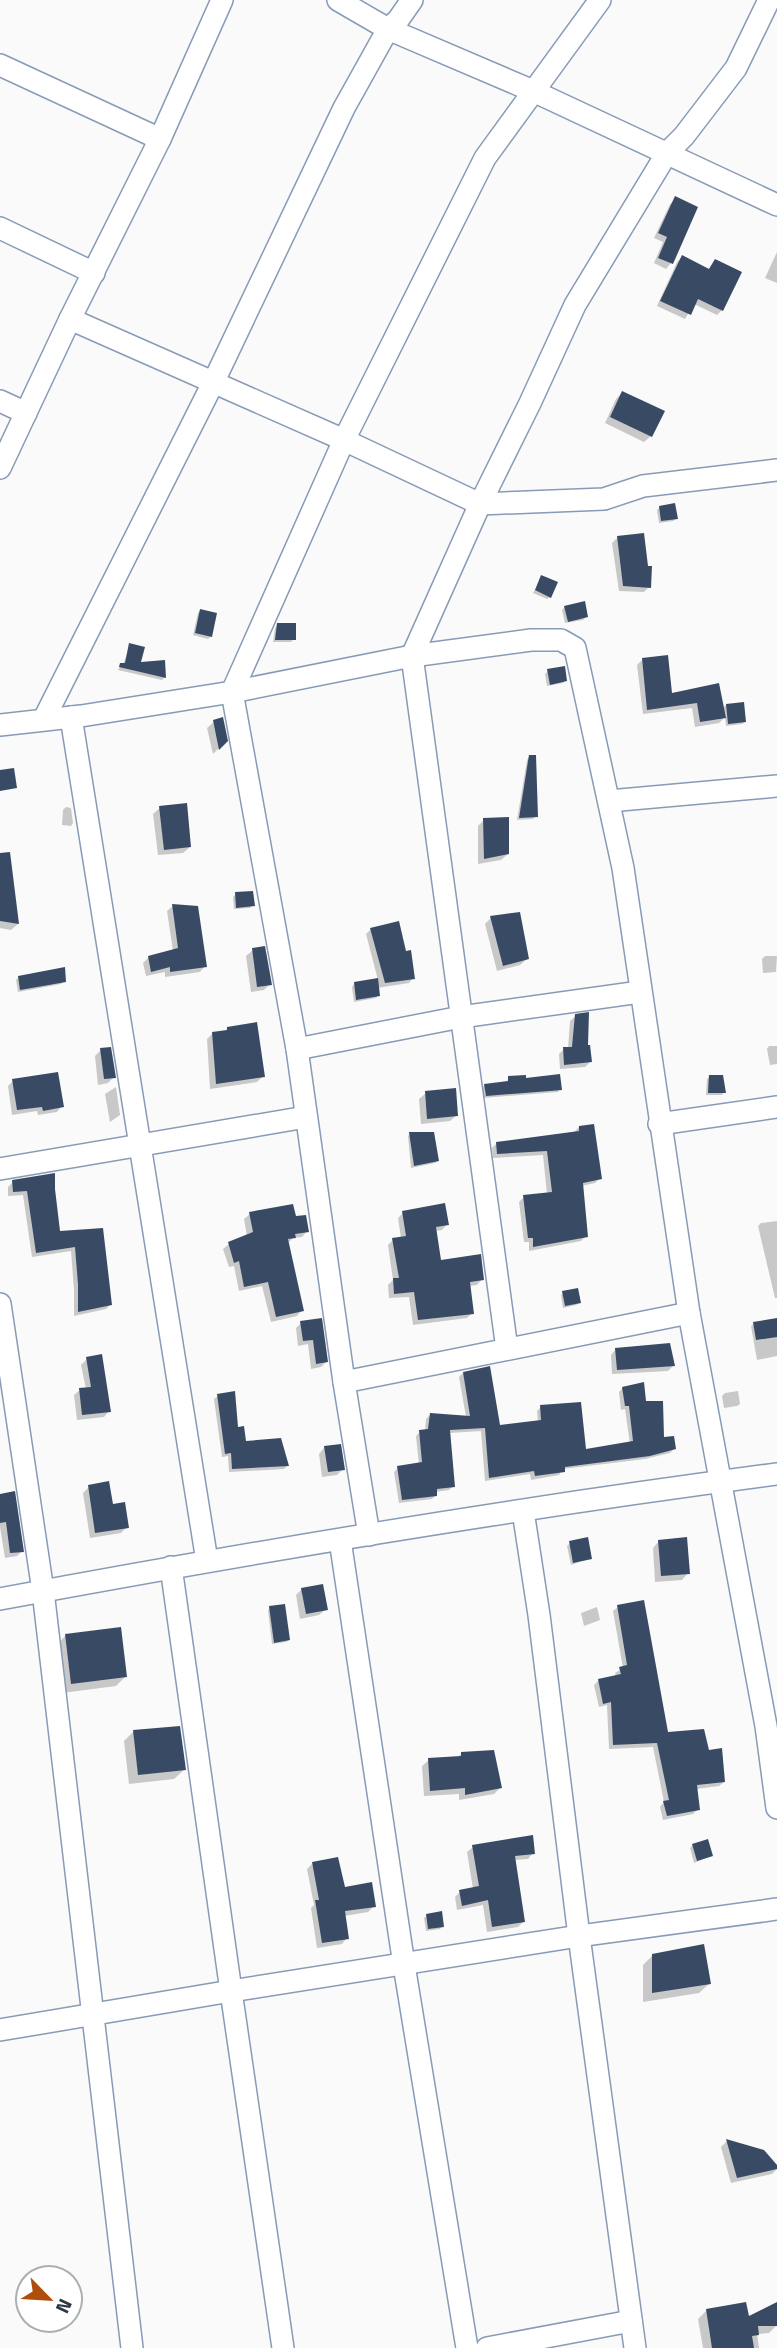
<svg xmlns="http://www.w3.org/2000/svg" width="777" height="2348" font-family="'Titillium Web',sans-serif">
<rect width="100%" height="100%" fill="#fafafa"/>
<g fill="#0003">
<polygon points="676,199 696,208 671,263 666,269 654,263 663,242 654,238 670,204"/>
<polygon points="777,252 777,283 765,278"/>
<polygon points="682,257 708,270 715,261 722,310 717,315 694,304 685,319 657,306 677,262"/>
<polygon points="622,393 651,436 644,442 605,423 616,399"/>
<polygon points="660,507 676,519 673,521 659,523 657,510"/>
<polygon points="617,538 649,587 644,592 619,591 612,543"/>
<polygon points="542,577 550,597 547,599 533,593"/>
<polygon points="565,607 586,617 583,620 565,623 562,610"/>
<polygon points="200,611 211,636 208,639 193,635 198,613"/>
<polygon points="278,625 294,639 291,642 273,642 275,628"/>
<polygon points="130,645 139,664 165,677 162,680 118,670 121,665 123,665"/>
<polygon points="642,660 671,695 722,709 726,705 745,722 742,724 726,726 725,717 719,723 695,727 692,708 643,714 637,665"/>
<polygon points="548,671 565,681 563,683 547,686 545,674"/>
<polygon points="214,722 226,741 213,754 207,728"/>
<polygon points="529,757 536,816 533,819 517,820 527,760"/>
<polygon points="66,807 71,808 73,823 71,826 62,825 63,810"/>
<polygon points="160,808 190,847 183,853 158,855 153,814"/>
<polygon points="484,820 508,854 501,860 478,864 478,826"/>
<polygon points="12,881 18,924 11,930 0,928 0,882"/>
<polygon points="236,894 253,905 250,908 234,909 233,897"/>
<polygon points="173,906 205,966 200,972 165,977 165,972 146,976 143,963 148,958 173,951 167,911"/>
<polygon points="491,918 527,959 520,965 497,971 485,924"/>
<polygon points="371,929 413,978 409,983 377,988 378,995 376,998 354,1002 352,987 354,984 378,980 366,934"/>
<polygon points="253,950 270,984 264,990 251,992 246,956"/>
<polygon points="765,956 777,956 776,972 763,973 762,959"/>
<polygon points="19,977 64,981 61,984 18,992 16,980"/>
<polygon points="576,1016 590,1062 585,1067 560,1069 559,1054 564,1049 568,1049 570,1021"/>
<polygon points="228,1028 263,1076 257,1082 210,1089 207,1039 213,1033 224,1032"/>
<polygon points="769,1046 777,1046 777,1064 770,1065 767,1049"/>
<polygon points="101,1050 114,1077 108,1083 98,1085 95,1056"/>
<polygon points="710,1077 724,1092 722,1095 706,1095 707,1079"/>
<polygon points="509,1078 524,1080 560,1089 558,1092 483,1098 482,1088 485,1085 506,1083"/>
<polygon points="13,1081 62,1106 57,1112 38,1115 37,1111 12,1115 8,1086"/>
<polygon points="116,1087 120,1115 110,1122 105,1094"/>
<polygon points="426,1093 457,1115 450,1121 421,1124 419,1099"/>
<polygon points="579,1127 600,1178 595,1183 581,1186 586,1236 581,1241 529,1251 529,1242 524,1242 519,1202 524,1197 547,1194 543,1155 493,1158 492,1148 497,1143 574,1132"/>
<polygon points="410,1134 438,1161 435,1163 411,1168 408,1136"/>
<polygon points="53,1175 58,1233 101,1230 111,1304 106,1309 74,1316 74,1290 71,1251 32,1257 23,1195 8,1196 8,1187 13,1182"/>
<polygon points="403,1213 447,1224 442,1230 435,1231 439,1262 482,1279 477,1285 469,1286 472,1313 467,1318 413,1325 409,1297 389,1298 388,1285 393,1280 388,1245 393,1240 401,1238 398,1218"/>
<polygon points="250,1214 294,1218 307,1231 302,1237 293,1238 288,1243 302,1310 297,1316 271,1322 262,1286 239,1291 234,1266 229,1267 223,1249 229,1244 247,1236 244,1219"/>
<polygon points="777,1221 777,1298 775,1298 758,1226 761,1223"/>
<polygon points="563,1293 579,1303 576,1305 563,1308 561,1295"/>
<polygon points="777,1319 777,1356 757,1360 751,1326 754,1324"/>
<polygon points="320,1320 326,1362 321,1367 311,1369 308,1344 298,1346 296,1328 301,1323"/>
<polygon points="616,1349 673,1366 668,1371 612,1374 611,1355"/>
<polygon points="87,1359 109,1411 104,1417 77,1420 74,1395 80,1390 86,1389 81,1365"/>
<polygon points="463,1373 498,1427 538,1422 537,1411 541,1407 584,1451 630,1444 625,1409 621,1410 619,1392 623,1388 644,1403 662,1439 674,1449 670,1453 645,1459 563,1469 559,1475 531,1480 530,1474 485,1481 481,1431 449,1433 453,1486 449,1490 435,1492 436,1495 432,1499 399,1503 394,1472 398,1468 419,1465 416,1436 420,1432 425,1431 426,1419 430,1415 466,1417 459,1377"/>
<polygon points="738,1391 740,1404 737,1406 724,1408 722,1396 725,1393"/>
<polygon points="218,1396 244,1443 287,1466 284,1469 229,1472 228,1456 222,1457 214,1399"/>
<polygon points="325,1447 343,1469 337,1475 322,1477 319,1454"/>
<polygon points="89,1487 112,1506 127,1527 121,1533 90,1538 83,1493"/>
<polygon points="0,1496 22,1551 17,1556 5,1558 0,1527"/>
<polygon points="659,1541 688,1573 682,1580 655,1582 653,1548"/>
<polygon points="570,1543 590,1558 571,1565 567,1546"/>
<polygon points="302,1589 326,1609 319,1615 300,1619 296,1595"/>
<polygon points="597,1607 600,1620 584,1626 581,1613"/>
<polygon points="618,1607 666,1734 708,1752 724,1782 719,1786 696,1789 698,1809 693,1814 663,1820 660,1807 664,1802 653,1747 609,1749 607,1705 599,1707 594,1685 599,1680 616,1677 615,1673 623,1668 613,1611"/>
<polygon points="270,1608 289,1640 286,1642 272,1644 268,1610"/>
<polygon points="65,1636 125,1677 116,1686 62,1693 56,1646"/>
<polygon points="134,1731 184,1770 174,1779 129,1784 124,1741"/>
<polygon points="462,1753 500,1788 494,1794 459,1800 459,1794 424,1796 422,1766 429,1760 457,1758"/>
<polygon points="693,1845 711,1856 694,1863 690,1848"/>
<polygon points="473,1847 533,1853 528,1859 514,1860 524,1921 518,1927 487,1932 483,1905 457,1910 455,1897 460,1892 473,1889 467,1852"/>
<polygon points="312,1864 343,1889 374,1906 368,1912 344,1916 347,1938 342,1944 317,1948 311,1908 314,1905 307,1869"/>
<polygon points="427,1916 442,1926 440,1929 426,1931 424,1918"/>
<polygon points="653,1955 709,1984 699,1993 643,2002 643,1965"/>
<polygon points="727,2141 777,2168 777,2169 772,2174 731,2183 721,2147"/>
<polygon points="777,2308 777,2325 769,2333 757,2334 759,2348 703,2348 698,2319 707,2310 747,2319"/>
</g>
<g fill="#394b64">
<polygon points="675,196 698,207 673,264 658,258 667,237 658,233"/>
<polygon points="682,255 709,269 715,259 742,272 723,311 698,299 691,315 660,301"/>
<polygon points="622,391 665,411 652,437 610,417"/>
<polygon points="675,503 678,519 661,521 659,506"/>
<polygon points="644,533 648,566 652,566 651,588 623,586 617,536"/>
<polygon points="541,575 558,582 551,598 535,590"/>
<polygon points="585,601 588,617 568,622 564,606"/>
<polygon points="200,609 217,613 212,637 195,633"/>
<polygon points="277,623 296,623 296,640 275,640"/>
<polygon points="129,643 145,647 141,662 165,660 166,678 119,667 120,663 125,663"/>
<polygon points="668,655 672,693 719,683 726,718 700,722 697,703 647,710 642,658"/>
<polygon points="565,666 567,681 550,685 547,669"/>
<polygon points="744,702 746,722 728,724 726,704"/>
<polygon points="223,717 228,741 219,750 213,720"/>
<polygon points="529,755 536,755 538,817 519,818"/>
<polygon points="14,768 17,788 0,791 0,770"/>
<polygon points="187,803 191,847 164,850 159,806"/>
<polygon points="509,817 509,854 484,859 483,818"/>
<polygon points="10,852 19,924 0,921 0,853"/>
<polygon points="253,891 255,906 236,908 235,892"/>
<polygon points="172,904 198,906 207,967 170,972 170,967 151,972 148,956 178,948"/>
<polygon points="520,912 529,959 503,966 490,916"/>
<polygon points="399,921 406,951 411,950 415,979 385,983 370,928"/>
<polygon points="265,946 272,985 257,987 252,948"/>
<polygon points="65,967 66,982 20,990 18,976"/>
<polygon points="378,978 380,996 356,1000 354,982"/>
<polygon points="589,1012 588,1045 590,1045 592,1062 564,1065 563,1047 572,1047 575,1014"/>
<polygon points="257,1022 265,1077 216,1084 212,1032 227,1030 227,1027"/>
<polygon points="111,1047 116,1078 104,1079 100,1048"/>
<polygon points="58,1072 64,1107 43,1111 42,1107 17,1110 12,1079"/>
<polygon points="560,1074 562,1090 486,1096 484,1084 508,1081 508,1076 526,1075 526,1078"/>
<polygon points="709,1075 723,1075 726,1093 708,1093"/>
<polygon points="456,1088 458,1116 427,1119 425,1091"/>
<polygon points="594,1124 602,1179 583,1183 588,1237 533,1247 533,1238 528,1238 523,1195 552,1192 547,1151 497,1154 496,1142 579,1131 579,1126"/>
<polygon points="409,1132 434,1132 439,1161 414,1166"/>
<polygon points="55,1173 55,1189 60,1231 103,1228 112,1305 78,1312 78,1284 75,1247 36,1253 27,1191 13,1192 12,1180"/>
<polygon points="445,1203 449,1225 436,1227 441,1260 481,1254 484,1280 470,1282 474,1314 418,1320 414,1292 394,1294 393,1278 399,1278 392,1238 406,1236 402,1211"/>
<polygon points="293,1204 296,1216 306,1215 309,1232 295,1234 296,1238 288,1239 304,1311 276,1317 268,1282 244,1287 239,1261 234,1263 228,1242 253,1232 249,1212"/>
<polygon points="578,1288 581,1303 565,1306 562,1291"/>
<polygon points="322,1318 328,1362 316,1364 313,1340 303,1341 300,1321"/>
<polygon points="777,1318 777,1337 756,1340 753,1322"/>
<polygon points="670,1343 675,1366 617,1370 615,1348"/>
<polygon points="102,1354 111,1412 82,1415 79,1388 91,1387 86,1357"/>
<polygon points="490,1366 500,1425 541,1420 540,1405 581,1402 586,1449 633,1441 629,1406 625,1406 622,1387 644,1382 646,1401 663,1401 664,1437 674,1436 676,1449 650,1456 565,1467 565,1472 535,1476 534,1471 489,1478 485,1428 450,1430 455,1487 437,1489 437,1496 402,1500 397,1466 422,1462 419,1430 428,1429 430,1413 470,1416 463,1372"/>
<polygon points="235,1391 238,1427 244,1426 246,1441 281,1438 289,1466 232,1469 231,1453 225,1454 217,1394"/>
<polygon points="341,1444 345,1470 328,1472 324,1446"/>
<polygon points="109,1481 113,1504 125,1502 129,1528 95,1533 88,1485"/>
<polygon points="15,1491 24,1552 10,1553 6,1522 0,1523 0,1494"/>
<polygon points="588,1537 592,1559 573,1563 569,1541"/>
<polygon points="687,1537 690,1574 661,1576 658,1540"/>
<polygon points="323,1584 328,1610 306,1614 301,1588"/>
<polygon points="644,1600 668,1732 704,1729 709,1750 722,1748 725,1782 697,1785 700,1810 667,1816 663,1801 669,1800 657,1743 613,1745 611,1702 603,1704 598,1679 621,1674 619,1667 627,1665 617,1605"/>
<polygon points="285,1604 290,1640 274,1643 269,1606"/>
<polygon points="121,1627 127,1677 71,1684 65,1634"/>
<polygon points="180,1726 186,1770 138,1775 133,1730"/>
<polygon points="494,1750 502,1788 465,1795 465,1788 430,1791 428,1758 461,1756 461,1752"/>
<polygon points="533,1835 535,1854 515,1856 525,1922 492,1927 488,1900 462,1906 459,1890 479,1886 472,1845"/>
<polygon points="708,1839 713,1856 697,1861 692,1844"/>
<polygon points="338,1857 345,1887 372,1882 376,1907 345,1911 349,1939 322,1943 315,1900 319,1900 312,1862"/>
<polygon points="442,1911 444,1927 428,1929 426,1914"/>
<polygon points="704,1944 711,1984 652,1993 652,1954"/>
<polygon points="726,2139 764,2150 777,2165 777,2169 737,2178"/>
<polygon points="746,2302 749,2316 777,2302 777,2326 758,2326 759,2335 752,2336 754,2348 712,2348 706,2309"/>
</g>
<g fill="none" stroke-linecap="round" stroke-linejoin="round">
<defs>
<g id="street">
<polyline points="338,0 388,29 533,91 777,205"/>
<polyline points="0,65 160,139"/>
<polyline points="0,228 94,273"/>
<polyline points="70,319 344,440 480,504 604,499 643,486 777,470"/>
<polyline points="0,401 26,413"/>
<polyline points="0,468 70,319 160,139 222,0"/>
<polyline points="71,717 207,1561"/>
<polyline points="44,719 213,383 344,108 388,29 398,20 412,0"/>
<polyline points="0,725 81,716 232,692 412,656 531,640 561,640 575,648 623,868 689,1313 766,1726 777,1808"/>
<polyline points="609,801 777,786"/>
<polyline points="297,1049 461,1017 640,992"/>
<polyline points="659,1124 777,1107"/>
<polyline points="0,1169 306,1117"/>
<polyline points="0,1304 43,1591 132,2348"/>
<polyline points="507,1349 412,656 480,504 530,403 575,305 667,153 684,136 736,68 769,0"/>
<polyline points="344,1382 689,1313"/>
<polyline points="523,1511 539,1615 579,1936 635,2348"/>
<polyline points="369,1535 344,1382 297,1049 232,692 344,440 485,158 600,0"/>
<polyline points="340,1540 404,1965 467,2348"/>
<path d="M0,1599C258,1551 517,1508 777,1474"/>
<polyline points="0,2030 231,1991 171,1567"/>
<polyline points="283,2348 231,1991 579,1936 777,1909"/>
<polyline points="487,2348 631,2321"/>
</g>
</defs>
<use href="#street" stroke="#879bb7" stroke-width="24"/>
<use href="#street" stroke="#fff" stroke-width="21"/>
</g>
<g transform="translate(49 2299) rotate(115)"><circle r="33" fill="#ffffff" stroke="#abafb3" stroke-width="2"/>
<path d="M0-5L12 26L0 18L-12 26Z" fill="#af4e0a"/>
<text y="-10" font-size="19" font-weight="bold" text-anchor="middle" fill="#2e3742">N</text>
</g>
</svg>
